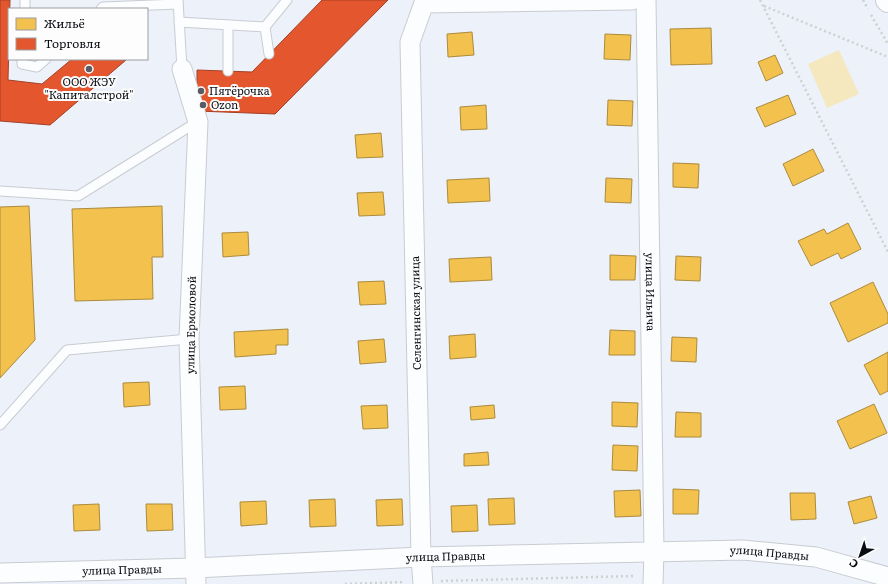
<svg xmlns="http://www.w3.org/2000/svg" width="888" height="584" font-family="Literata,serif">
<rect width="100%" height="100%" fill="#edf1f9"/>
<polygon fill="#f5e7be" points="839,50 859,94 827,108 808,64"/>
<g fill="#f2c14e" stroke="#ac8b3c">
<polygon points="711,28 712,64 671,65 670,29"/>
<polygon points="472,32 474,55 448,57 447,34"/>
<polygon points="605,34 631,35 630,60 604,59"/>
<polygon points="775,55 783,73 766,81 758,62"/>
<polygon points="788,95 796,114 765,127 756,108"/>
<polygon points="608,100 633,101 632,126 607,125"/>
<polygon points="486,105 487,129 461,130 460,107"/>
<polygon points="381,133 383,157 357,158 355,135"/>
<polygon points="813,149 824,171 793,186 783,164"/>
<polygon points="673,163 699,164 698,188 673,187"/>
<polygon points="489,178 490,201 448,203 447,180"/>
<polygon points="606,178 632,179 631,203 605,202"/>
<polygon points="383,192 385,215 359,216 357,193"/>
<polygon points="29,206 35,340 0,378 0,207"/>
<polygon points="162,206 163,257 152,257 153,299 75,301 72,209"/>
<polygon points="848,223 861,249 841,259 838,253 811,266 798,241 824,229 827,234"/>
<polygon points="248,232 249,255 223,257 222,233"/>
<polygon points="610,255 636,256 635,280 610,280"/>
<polygon points="676,256 701,257 700,281 675,280"/>
<polygon points="491,257 492,280 450,282 449,259"/>
<polygon points="384,281 386,304 360,305 358,282"/>
<polygon points="873,282 888,314 888,323 848,342 830,303"/>
<polygon points="288,329 288,345 276,345 276,354 235,357 234,332"/>
<polygon points="610,330 635,331 635,355 609,355"/>
<polygon points="475,334 476,357 450,359 449,336"/>
<polygon points="672,337 697,338 696,362 671,361"/>
<polygon points="384,339 386,362 360,364 358,341"/>
<polygon points="888,352 888,391 880,395 864,365"/>
<polygon points="149,382 150,405 124,407 123,383"/>
<polygon points="245,386 246,409 220,410 219,387"/>
<polygon points="612,402 638,403 637,427 612,426"/>
<polygon points="874,404 887,433 850,449 837,421"/>
<polygon points="387,405 388,428 363,429 361,406"/>
<polygon points="494,405 495,418 471,420 470,407"/>
<polygon points="676,412 701,413 701,437 675,437"/>
<polygon points="613,445 638,446 637,471 612,470"/>
<polygon points="488,452 489,465 464,466 464,454"/>
<polygon points="673,489 699,490 698,514 673,514"/>
<polygon points="640,490 641,516 615,517 614,491"/>
<polygon points="790,493 815,493 816,519 791,520"/>
<polygon points="871,496 877,518 854,524 848,502"/>
<polygon points="514,498 515,524 489,525 488,499"/>
<polygon points="335,499 336,526 310,527 309,500"/>
<polygon points="402,499 403,525 377,526 376,500"/>
<polygon points="266,501 267,524 241,526 240,502"/>
<polygon points="99,504 100,530 74,531 73,505"/>
<polygon points="146,504 172,504 173,530 147,531"/>
<polygon points="477,505 478,531 452,532 451,506"/>
</g>
<g fill="#e4572e" stroke="#a24026">
<polygon points="0,0 10,0 8,80 42,84 72,59 126,60 50,125 0,121"/>
<polygon points="322,0 388,0 275,114 197,111 197,70 252,72"/>
</g>
<g fill="none" stroke-linecap="round" stroke-linejoin="round">
<defs>
<g id="lane">
<polyline points="178,0 182,69"/>
<polyline points="25,9 25,0"/>
<polyline points="101,9 103,7 178,4"/>
<polyline points="179,22 265,27 287,0"/>
<polyline points="228,25 228,71"/>
<polyline points="265,27 269,54"/>
<polyline points="22,59 22,64 37,67 46,59"/>
<polyline points="0,191 78,196 197,122"/>
<polyline points="0,425 67,350 189,339"/>
</g>
<g id="street">
<path id="s1" d="M646,0L654,551L653,584"/>
<polyline points="182,69 198,122 189,339 196,584"/>
<path id="s2" d="M0,573L195,568L421,557L743,550L816,557L888,577"/>
<polyline points="423,584 421,557 410,42 424,3 632,0"/>
</g>
<polyline id="secondary" points="887,0 888,1"/>
</defs>
<use href="#lane" stroke="#c8ccd2" stroke-width="11"/>
<use href="#street" stroke="#c8ccd2" stroke-width="21"/>
<use href="#secondary" stroke="#c8ccd2" stroke-width="24"/>
<g stroke="#ced0d2" stroke-width="2.5" stroke-dasharray="2 3" stroke-linecap="butt">
<polyline points="760,0 888,252"/>
<polyline points="863,0 868,9"/>
<polyline points="764,6 888,57"/>
<polyline points="871,15 888,44"/>
<polyline points="441,581 634,576"/>
<polyline points="345,584 405,582"/>
</g>
<use href="#lane" stroke="#fcfdfe" stroke-width="9"/>
<use href="#street" stroke="#fcfdfe" stroke-width="19"/>
<use href="#secondary" stroke="#fcfdfe" stroke-width="22"/>
</g>
<g fill="#595c63" stroke="#fdfdfd" stroke-width="1.5">
<circle cx="89" cy="69" r="4"/>
<circle cx="201" cy="91" r="4"/>
<circle cx="203" cy="105" r="4"/>
</g>
<g text-anchor="middle" stroke-width="4" stroke-linejoin="round" paint-order="stroke">
<g font-size="11" fill="#090c12" stroke="#fdfdfd" text-anchor="start">
<text x="89" y="86" text-anchor="middle">ООО ЖЭУ<tspan x="89" dy="13">"Капиталстрой"</tspan></text>
<text x="209" y="95">Пятёрочка</text>
<text x="211" y="109">Ozon</text>
</g>
<g font-size="11" fill="#090c12" stroke="#fdfdfd">
<text dy="4" stroke="none"><textPath href="#s1" startOffset="292">улица Ильича</textPath></text>
<text transform="translate(416 313) rotate(-91)" y="4">Селенгинская улица</text>
<text transform="translate(191 325) rotate(-89)" y="4">улица Ермоловой</text>
<text dy="4" stroke="none"><textPath href="#s2" startOffset="770">улица Правды</textPath></text>
<text dy="4" stroke="none"><textPath href="#s2" startOffset="446">улица Правды</textPath></text>
<text dy="4" stroke="none"><textPath href="#s2" startOffset="122">улица Правды</textPath></text>
</g>
</g>
<rect x="8" y="8" width="140" height="52" fill="#fdfdfd" stroke="#9b9d9f"/>
<rect x="16" y="18" width="20" height="12" fill="#f2c14e" stroke="#9b9d9f"/>
<text x="44" y="28" font-size="12" fill="#090c12">Жильё</text>
<rect x="16" y="38" width="20" height="12" fill="#e4572e" stroke="#9b9d9f"/>
<text x="44" y="48" font-size="12" fill="#090c12">Торговля</text>
<g transform="translate(860 556) rotate(220)" stroke="#fdfdfd" stroke-width="3" paint-order="stroke">
<path d="M0-3L7 15L0 10L-7 15Z" fill="#090c12"/>
<text y="-6" font-size="11" font-weight="bold" text-anchor="middle" fill="#090c12">С</text>
</g>
</svg>
